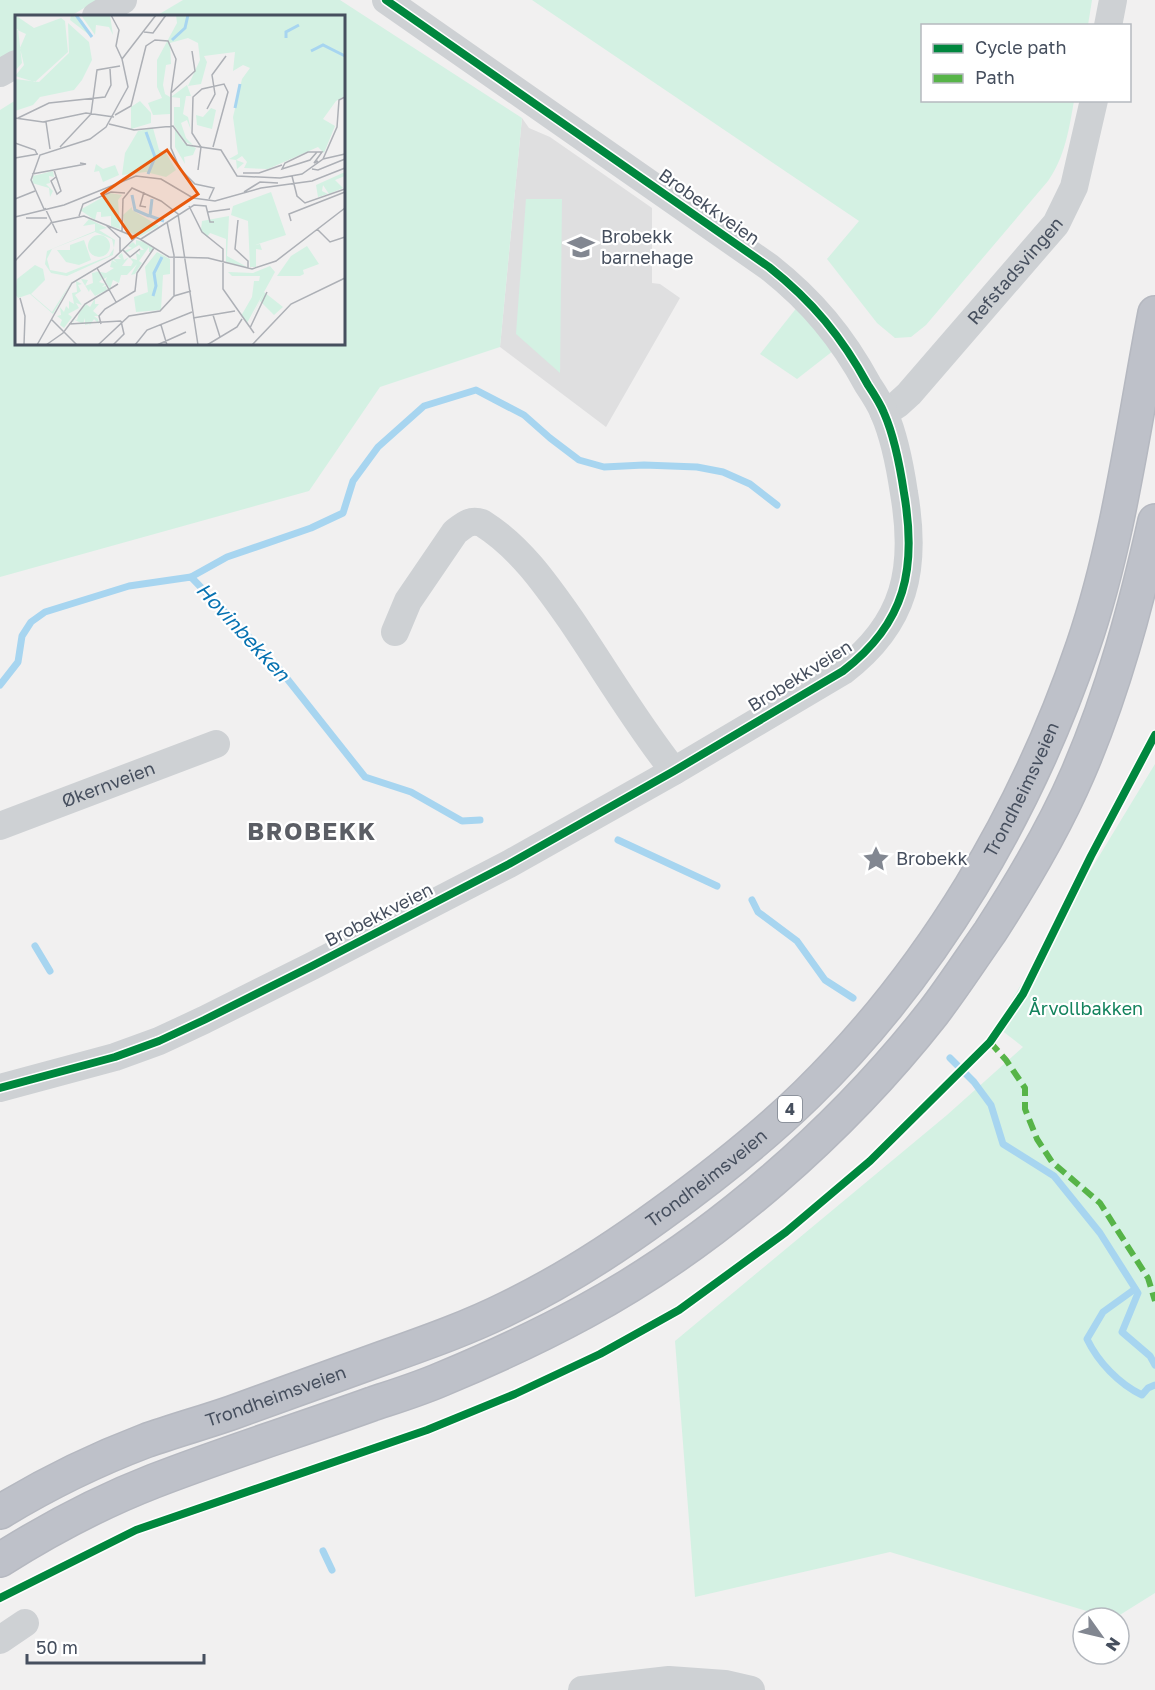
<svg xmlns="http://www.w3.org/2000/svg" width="1155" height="1690" font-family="'Golos Text',sans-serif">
<rect width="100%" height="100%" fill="#f1f0f0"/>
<polygon fill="#dfdfe0" points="522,118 529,128 550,137 652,208 652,283 660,284 680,298 606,427 500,347"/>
<g fill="#d4f1e3">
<polygon points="0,0 97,0 71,16 16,16 16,51 0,61"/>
<polygon points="183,0 340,0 522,118 500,347 380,387 309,491 0,577 0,110 16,100 16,344 344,344 344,16 156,16"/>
<path d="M532,0H1092L1088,25L922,26V100L1074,101C1069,129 1065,157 1048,181L926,325L911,337L895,338L877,323L827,259L859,221Z"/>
<polygon points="526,199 562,199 560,373 516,334"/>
<polygon points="802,301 838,347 797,379 760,354"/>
<polygon points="1155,764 1155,1593 1115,1618 1110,1618 890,1552 695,1597 675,1341 947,1115 1023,1047 996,1026"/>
</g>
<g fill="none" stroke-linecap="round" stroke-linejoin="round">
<g stroke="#a7d5f0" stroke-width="7">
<polyline points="191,577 227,557 311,528 343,513 353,481 378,447 424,406 476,390 524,415 550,438 579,460 604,467 644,465 697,467 723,472 750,484 777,505"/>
<polyline points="0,685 18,662 22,636 31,622 45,612 129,586 191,577 277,666 365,777 411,792 462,821 480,820"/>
<polyline points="618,840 717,886"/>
<polyline points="752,900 758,912 797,941 825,980 853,998"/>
<polyline points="35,946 50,971"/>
<polyline points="950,1058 974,1082 991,1105 1003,1144 1054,1176 1100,1233 1138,1293 1122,1332 1150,1356 1155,1365"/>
<path d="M1135,1289L1103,1312L1087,1339C1098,1362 1119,1384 1142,1395L1148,1388L1155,1385"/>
<polyline points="323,1551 332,1570"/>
</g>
<defs>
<g id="highway">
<path id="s3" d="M0,1512C46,1484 95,1460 145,1441C173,1431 202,1423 231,1413C282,1395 332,1376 383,1358C425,1343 468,1328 508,1308C562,1282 613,1249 661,1214C712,1177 762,1138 807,1094C933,971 1026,813 1083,646C1119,541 1134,422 1155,313"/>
<path d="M0,1560C49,1529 100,1502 154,1481C226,1453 300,1430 372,1404C396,1396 419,1389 442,1379C490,1359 538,1337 584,1312C715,1241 841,1130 933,1013C953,987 971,959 990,932C1023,881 1054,829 1078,773C1113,692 1136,606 1155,521"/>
</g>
</defs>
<use href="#highway" stroke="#b5b8c0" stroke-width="36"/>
<g stroke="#ced1d4" stroke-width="28">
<polyline points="96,16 123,0"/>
<polyline points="1108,26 1113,0"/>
<polyline points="0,73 16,64"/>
<path id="s1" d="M884,413L898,404L909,394L1056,224L1074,187L1094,100"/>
<path d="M395,632L408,601L455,532C464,525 470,519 482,523C520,547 545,583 571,620C605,670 636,723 674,771"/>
<path id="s2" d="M0,826L216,744"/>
<path d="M0,1088L115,1057L159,1041L204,1020L312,966L509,864L674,771L843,671C906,623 917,568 904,493C900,466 895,438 884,413C880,403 874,394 868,385C842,337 812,301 769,267L386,0"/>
<polyline points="0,1640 25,1623"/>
<polyline points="582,1690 669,1680 725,1684 751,1690"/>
</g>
<use href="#highway" stroke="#bec1c9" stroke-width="33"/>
<polyline stroke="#57b448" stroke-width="6" stroke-dasharray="12 6" stroke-linecap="butt" points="990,1042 1006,1060 1025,1088 1025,1109 1037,1139 1052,1162 1100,1203 1148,1278 1155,1301"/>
<defs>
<g id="cycleway">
<path d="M0,1088L115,1057L159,1041L204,1020L312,966L509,864L674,771L843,671C906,623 917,568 904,493C900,466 895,438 884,413C880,403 874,394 868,385C842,337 812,301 769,267L386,0"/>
<polyline points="0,1598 136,1530 427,1430 515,1394 600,1354 679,1310 786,1232 870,1161 990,1042 1023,994 1091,856 1155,735"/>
</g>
</defs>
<use href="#cycleway" stroke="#fff" stroke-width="11"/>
<use href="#cycleway" stroke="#00873e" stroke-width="8"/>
</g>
<defs>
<symbol id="school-bare" viewBox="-9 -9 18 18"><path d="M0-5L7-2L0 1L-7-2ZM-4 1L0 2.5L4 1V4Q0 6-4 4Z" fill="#828791" stroke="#fff" stroke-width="2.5" paint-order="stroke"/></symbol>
<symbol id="sight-bare" viewBox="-9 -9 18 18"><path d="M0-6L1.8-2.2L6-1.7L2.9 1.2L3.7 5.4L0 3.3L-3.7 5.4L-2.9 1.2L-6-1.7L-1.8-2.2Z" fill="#828791" stroke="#fff" stroke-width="2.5" paint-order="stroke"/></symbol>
</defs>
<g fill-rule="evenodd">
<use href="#school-bare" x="562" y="228" width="38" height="38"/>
<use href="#sight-bare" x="857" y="840" width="38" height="38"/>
</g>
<g text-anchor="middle" stroke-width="4.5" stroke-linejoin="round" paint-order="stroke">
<rect fill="#fff" stroke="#7e848e" stroke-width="1.5" x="778" y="1096" width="24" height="26" rx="4.5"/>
<g font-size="16" font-weight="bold" fill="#464f5e">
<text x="790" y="1115">4</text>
</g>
<g font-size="18" fill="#464f5e" stroke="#fff">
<text transform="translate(709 207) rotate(35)" y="6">Brobekkveien</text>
<text dy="6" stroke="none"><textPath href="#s1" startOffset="194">Refstadsvingen</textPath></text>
<text transform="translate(800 676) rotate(-32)" y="6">Brobekkveien</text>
<text dy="6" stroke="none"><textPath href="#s2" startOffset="116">Økernveien</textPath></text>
<text dy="6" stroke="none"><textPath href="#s3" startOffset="1292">Trondheimsveien</textPath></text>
<text transform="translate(379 915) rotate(-27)" y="6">Brobekkveien</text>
<text dy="6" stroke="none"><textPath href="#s3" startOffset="786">Trondheimsveien</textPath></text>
<text dy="6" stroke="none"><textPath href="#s3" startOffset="300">Trondheimsveien</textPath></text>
</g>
<g font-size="18" fill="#464f5e" stroke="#fff" text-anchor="start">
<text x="601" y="243">Brobekk<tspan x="601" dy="21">barnehage</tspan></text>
<text x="896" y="865">Brobekk</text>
</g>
<g font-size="18" fill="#13835d" stroke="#fff">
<text x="1086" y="1015">Årvollbakken</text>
</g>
<g font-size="20" font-style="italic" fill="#0672b1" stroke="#fff">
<text transform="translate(243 632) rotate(47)" y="7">Hovinbekken</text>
</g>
<g font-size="24" font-weight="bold" letter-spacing="1.5" fill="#5b5e65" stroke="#fff">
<text x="312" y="840">BROBEKK</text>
</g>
</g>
<g transform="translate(15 15)">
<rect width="330" height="330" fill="#f1f0f0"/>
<path d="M0,0L19,13L46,3L50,6L53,37L20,67L0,61L9,50L5,33L11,19L0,14ZM56,0L67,5L77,22L55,5ZM66,0H95L98,20L94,12L81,10L80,20ZM161,0H330V81L321,86L308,104L320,111L309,138L303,132L253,154L229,153L232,147L227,141L221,145L229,148L222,154L221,145L214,144L223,139L218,102L227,64L235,53L228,50L218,56L220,37L189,41L192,47L186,69L173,71L185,45L183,28L173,23L155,28L156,49L151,50L148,70L150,79L155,82V99L138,100L133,88L147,83L142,72V45L162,8ZM53,8L74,27L77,45L67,65L59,75L25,82L18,90L0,96V64L24,67L54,38ZM3,14L7,48L0,56V16ZM172,70L176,81H171L168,99L173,102L176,115L172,105L166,108L171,123L178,130L170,127L159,110V92H165V83L156,82ZM125,86L136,98V108L116,114V92ZM196,93L201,95L197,114L182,110L181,100L188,102ZM138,113L144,135L151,138L161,155L151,162L131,157L107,160L110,138L123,116ZM160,114L168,127L181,133L178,140L169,142L170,149L160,132ZM81,149L88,154L100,150L104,160L88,167L84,156L79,157ZM38,156L39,162L34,161L35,168L31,169L38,176L35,182L34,173L17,168L18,161ZM330,157V161L320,165L328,173L314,179L308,170L307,176L313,179L303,182L301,170ZM256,177L271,220L240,230L245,229L247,235L241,234V252H235L233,206L216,200L218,191ZM95,178L107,180L103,185L105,214L96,211V201L86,202V197H82L80,205L65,195ZM117,192V195L144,211L124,222L110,215L108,200ZM214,201L212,241L232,252L211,247V224L195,218L192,222L186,215L187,206ZM74,204L92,213L84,215L100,225L98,240L52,261L36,258L30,249L32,236L80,216V209L68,211ZM80,217L97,224L99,233L94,241L51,258L35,255L32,244L37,234ZM73 231a11 11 0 1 1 22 0a11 11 0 1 1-22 0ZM69,225L76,245L64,250L51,247L42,235H55V230ZM121,225L129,227L138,233V235L136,237H134V232L124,246L127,248L120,259L116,260L122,249L112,260H106L104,268L98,265L95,274L90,266L92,262L89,264L85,259L87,264L84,267L90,269L87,272L91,271L92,275L80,281L75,274L74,277L66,264L73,265L70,271L78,268L77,258L82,257L79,256L91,258L99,253L95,252L97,245L102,248L98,244H106L103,241L107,238L109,245L114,242L107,251H116L118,247L115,243L122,245L121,238L125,240L124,235H129L124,230L111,238L109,236L117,233L113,231L118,227L121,230ZM292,231L304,249L288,255L289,259L285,261H262L276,241ZM142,237L155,244V259L148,260L146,295L121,297L119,282L133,277L130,252ZM20,250L28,254L30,265L16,279L37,297L57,266L38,299L15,279L3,283L0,279L2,264ZM255,251L260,257L232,308L226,301L237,282L239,266H244L245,261H217L213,257L238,258ZM61,266L67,269L63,270L66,276L60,280L67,290L61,288L64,293L53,299L57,302L49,313L45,310L47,305L42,301L46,300L45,292L49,297L51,291L54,294V286L59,289L57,278L62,277ZM249,277L268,292L259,300L245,286L233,310ZM80,283V289H84L78,296L84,301H79L83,304L84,309L79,304L75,310L72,305L74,309L70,310V303L68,309L58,304L59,309L57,304L62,305L64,298L71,289L75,292Z" fill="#d4f1e3" fill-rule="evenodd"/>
<path fill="none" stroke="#a7d5f0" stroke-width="3" d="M61,0L77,22M271,23V17L284,10M157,25L170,13L173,0M296,36L308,30L330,41M220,93L225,69M131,117L140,142L133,159M117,180L120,195L134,201M137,184L135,201L149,206M138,281L141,271L139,258L147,242"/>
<path fill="none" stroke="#adb0b6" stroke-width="1.5" d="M96,0L104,15L101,31L107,44M129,17L138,18L151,0M156,78L180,56L177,36M192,94L200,79L197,60L211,41M100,100L116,91L131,31L140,25L153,26L161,44L156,78V133L165,154L180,169L199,173L194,184M0,103L28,107L71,98L99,102M3,103L34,88L90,82L96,70L95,54M31,107L35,134M94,109L119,115L158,111L172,130L206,135L222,161L265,163L287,159L308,144L322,112L324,85L330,82M0,128L20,135L22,139M45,132L76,99L82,55L105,51M186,132L177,118L178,82L187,74L209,69L213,77L198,132M293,137H302L295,145L267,154L270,148ZM302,137H307L299,148L303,146M0,143L23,139M308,144L330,139M297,154L303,155L330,144M39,155L46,176L42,179L36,166L41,162M183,155L186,132M228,158H244L267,150M17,159L71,149L65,148M277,161L282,181L290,188L330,174M129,177L125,191L131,192M229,177L245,167L263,168M0,184L20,176M174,191L187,217L208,234V274L239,318M30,193L42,218M29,194L16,165L25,140L75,124L91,112L113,72L107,44L141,0M193,197L215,194M64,201L68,189L96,177L110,178M0,202L49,190L121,161L146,164L178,183L200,186L246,173L297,166L330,153M11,203H32M223,205L220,234L233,246V254M276,206L274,199L330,177M152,207L159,240V281M35,208L69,201L125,224L154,242L193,243L237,254L261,246L330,193M91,210L105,223V238M302,214L315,227L330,222M107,216L108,184L117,173L146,186L163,199L183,330M126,224L179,190L191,191L195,207H199M108,235L115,242L125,234M0,246L36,208M82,253L101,287M5,283L10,301L9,330M198,300L205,322M178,303L220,296M36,304L62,330M54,309L106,306M86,309L84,301L90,294L120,276L122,258L139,233M146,310L152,330M235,313L252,277M22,330L57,268L99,243L121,222M31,330L48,318L70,289L103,269M83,330L114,301L145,296L159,281L176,276M98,330L109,319L106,306M120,330L132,315L177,297M142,330L171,317M192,330L222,312L227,304M237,330L276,289L330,263"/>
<path fill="#e8590c" fill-opacity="0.15" stroke="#e8590c" stroke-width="3" d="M152,135L183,179L117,223L87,179Z"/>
<rect width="330" height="330" fill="none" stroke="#464f5e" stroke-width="3"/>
</g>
<rect x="921" y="24" width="210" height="78" fill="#ffffff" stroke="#b5b9bf" stroke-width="1.5"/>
<rect x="933" y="44" width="30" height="9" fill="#00873e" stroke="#b5b9bf" stroke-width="1.5"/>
<text x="975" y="54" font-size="18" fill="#464f5e">Cycle path</text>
<rect x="933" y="74" width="30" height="9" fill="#57b448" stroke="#b5b9bf" stroke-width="1.5"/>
<text x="975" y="84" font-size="18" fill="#464f5e">Path</text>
<g transform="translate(1101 1636) rotate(124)"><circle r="28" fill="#ffffff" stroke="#b5b9bf" stroke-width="1.5"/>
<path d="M0-4.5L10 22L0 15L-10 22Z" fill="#828791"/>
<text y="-9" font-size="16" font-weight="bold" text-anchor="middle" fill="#464f5e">N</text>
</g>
<path d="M27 1654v9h177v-9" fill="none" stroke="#464f5e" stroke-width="3"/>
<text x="36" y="1654" font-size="18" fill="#464f5e" stroke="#ffffff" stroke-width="4.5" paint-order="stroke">50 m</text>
</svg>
